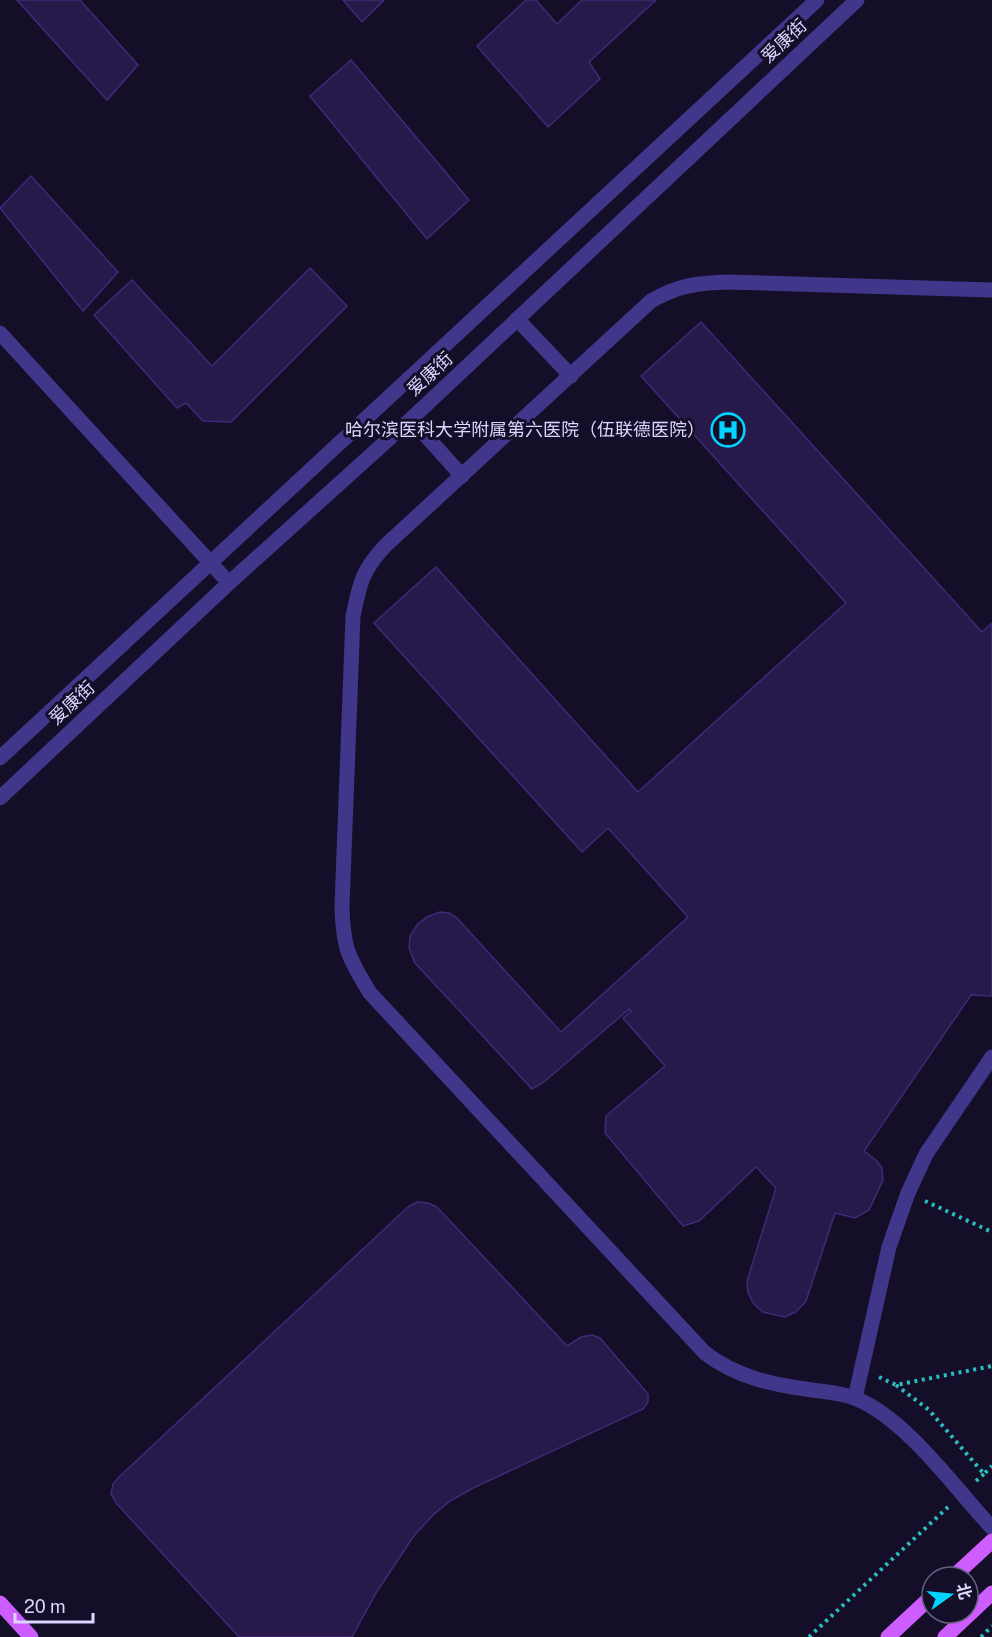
<svg xmlns="http://www.w3.org/2000/svg" width="992" height="1637" font-family="'Public Sans','Noto Sans SC',sans-serif">
<rect width="100%" height="100%" fill="#150e28"/>
<g fill="#27194a" stroke="#3f2a78" stroke-width="1.5">
<polygon points="17,0 80,0 138,65 107,100"/>
<polygon points="343,0 384,0 362,22"/>
<polygon points="526,0 536,0 557,24 582,0 656,0 589,62 600,79 548,127 477,46"/>
<polygon points="351,60 469,200 427,239 310,96"/>
<polygon points="31,176 118,272 83,311 0,208"/>
<polygon points="310,268 347,306 231,422 203,421 186,403 177,408 94,315 132,280 212,366"/>
<polygon points="701,322 982,632 992,623 992,996 971,995 864,1151 877,1161 882,1168 883,1180 869,1210 855,1218 835,1213 806,1301 796,1312 785,1317 763,1312 754,1304 748,1293 747,1281 776,1188 756,1167 699,1221 683,1226 605,1133 606,1116 665,1066 623,1018 631,1011 629,1009 544,1082 532,1089 415,963 409,948 410,936 417,925 427,917 440,912 449,913 457,918 561,1032 688,917 608,828 582,852 374,623 436,567 638,792 846,603 641,376"/>
<polygon points="417,1202 428,1203 437,1207 567,1346 581,1337 592,1335 600,1338 648,1394 648,1402 643,1409 473,1488 450,1501 433,1515 413,1537 376,1593 352,1637 239,1637 117,1504 111,1494 113,1484 119,1477 409,1206"/>
</g>
<g fill="none" stroke-linecap="round" stroke-linejoin="round">
<g stroke="#29bfc0" stroke-width="4" stroke-dasharray="3 4.5" stroke-linecap="butt">
<polyline points="925,1201 992,1232"/>
<polyline points="879,1377 896,1385 992,1366"/>
<polyline points="896,1385 929,1410 984,1474 992,1466"/>
<polyline points="976,1481 984,1474"/>
<polyline points="809,1637 948,1507"/>
<polyline points="981,1637 992,1626"/>
</g>
<g stroke="#40378a" stroke-width="15">
<path d="M992,290L729,282C697,283 679,285 651,301L386,545C362,570 360,583 353,616L342,906C343,948 348,957 370,993L705,1353C736,1377 773,1385 812,1390C827,1392 843,1393 857,1399C907,1420 955,1488 992,1528"/>
<polyline points="517,319 571,376"/>
<polyline points="0,333 229,583"/>
<polyline points="411,419 462,476"/>
<polyline points="0,758 817,0"/>
<polyline points="0,798 229,583 411,419 857,0"/>
<polyline points="855,1398 889,1247 908,1193 926,1154 992,1057"/>
</g>
<g stroke="#cd5dff" stroke-width="15">
<polyline points="953,1577 992,1541"/>
<polyline points="0,1603 31,1637"/>
<polyline points="888,1637 932,1596"/>
<polyline points="945,1637 992,1593"/>
</g>
</g>
<defs>
<symbol id="hospital-ring" viewBox="-11 -11 22 22"><circle r="9.5" fill="#150e28" stroke="#02d4ff" stroke-width="1.5"/><path d="M-5-5h3v3.5h4V-5h3V5h-3V1.5h-4V5h-3Z" fill="#02d4ff"/></symbol>
</defs>
<g fill-rule="evenodd">
<use href="#hospital-ring" x="709" y="411" width="38" height="38"/>
</g>
<g text-anchor="middle" stroke-width="6" stroke-linejoin="round" paint-order="stroke">
<g font-size="18" fill="#ddd6ff" stroke="#150e28">
<text transform="translate(784 41) rotate(-43)" y="6">爱康街</text>
<text transform="translate(430 374) rotate(-43)" y="6">爱康街</text>
<text transform="translate(72 703) rotate(-43)" y="6">爱康街</text>
</g>
<g font-size="18" fill="#ddd6ff" stroke="#150e28" text-anchor="end">
<text x="705" y="436">哈尔滨医科大学附属第六医院（伍联德医院）</text>
</g>
</g>
<g transform="translate(950 1595) rotate(75)"><circle r="28" fill="#150e28" stroke="#655e7e" stroke-width="1.5"/>
<path d="M0-4.5L10 22L0 15L-10 22Z" fill="#02d4ff"/>
<text y="-9" font-size="16" font-weight="bold" text-anchor="middle" fill="#ddd6ff">北</text>
</g>
<path d="M15 1613v9h78v-9" fill="none" stroke="#ddd6ff" stroke-width="3"/>
<text x="24" y="1613" font-size="18" fill="#ddd6ff" stroke="#150e28" stroke-width="4.5" paint-order="stroke">20 m</text>
</svg>
